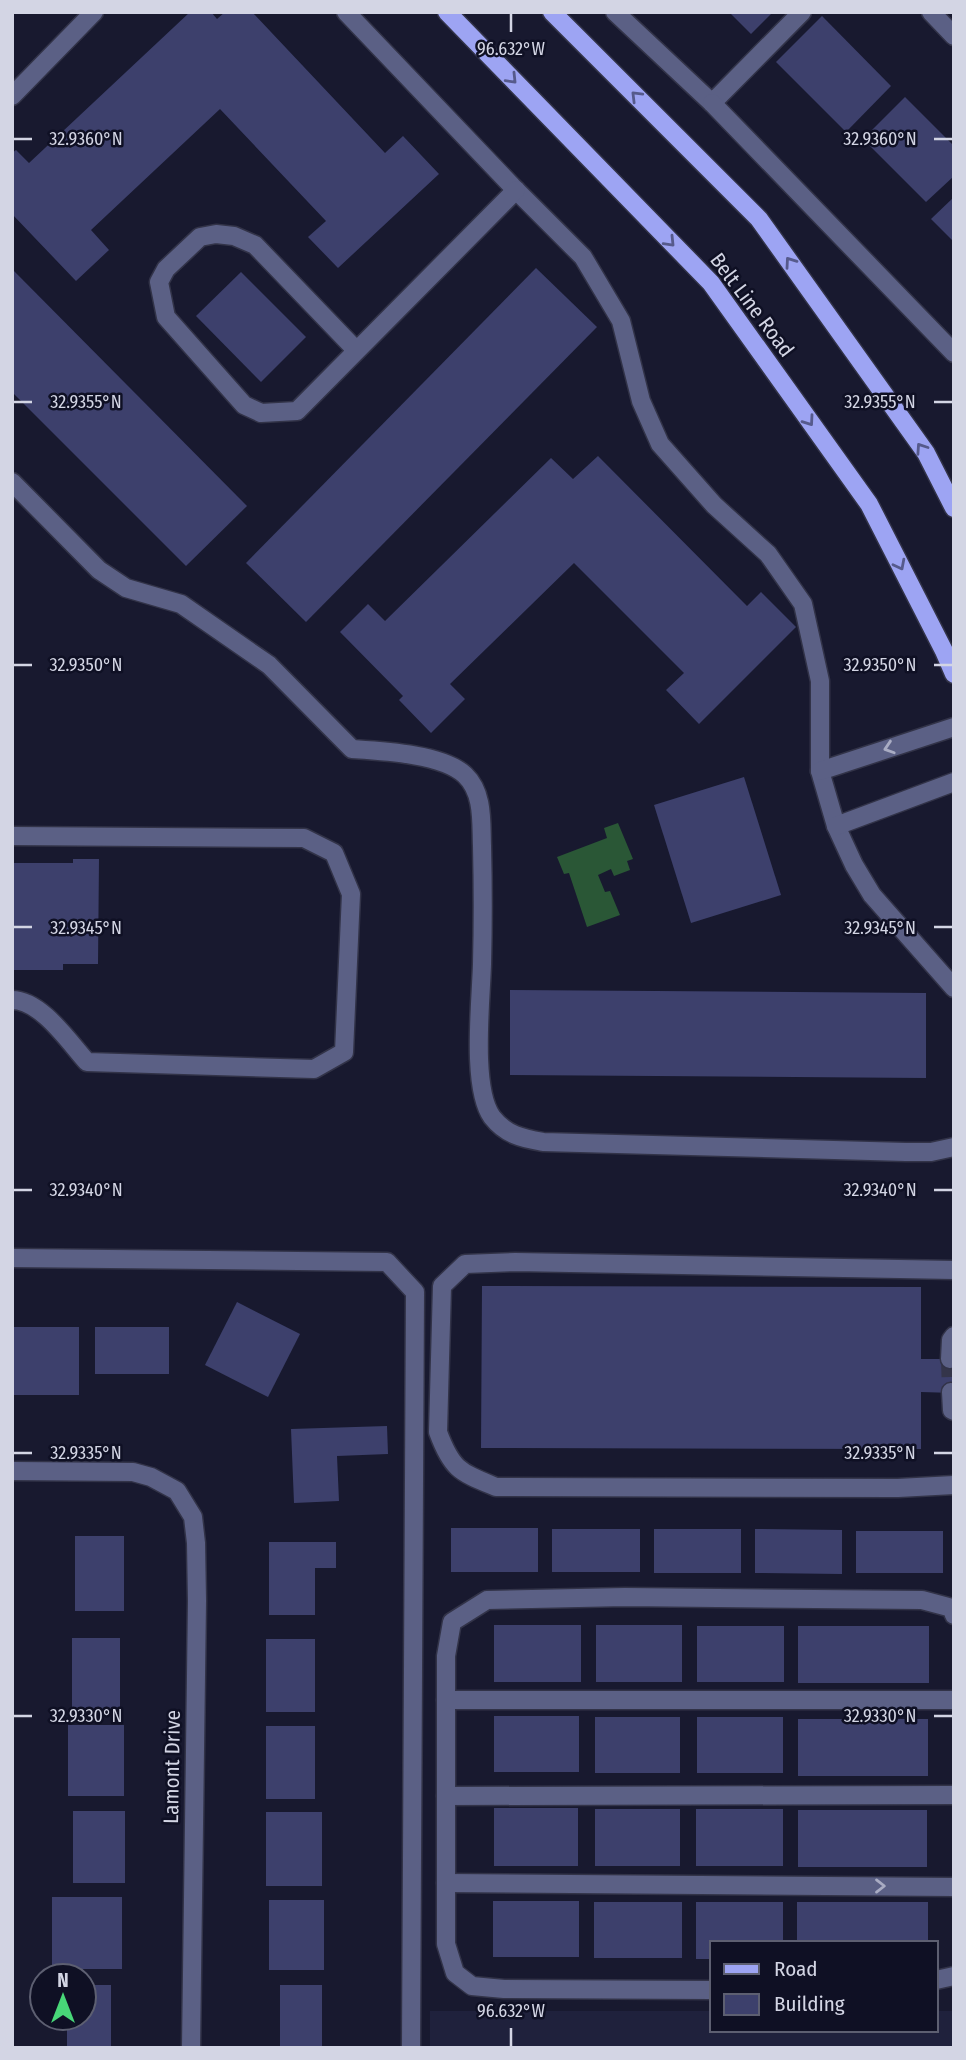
<svg xmlns="http://www.w3.org/2000/svg" width="966" height="2060" font-family="'Fira Sans Condensed',sans-serif">
<rect width="100%" height="100%" fill="#18192f"/>
<polygon fill="#1f213c" points="430,2011 712,2011 712,2030 936,2030 936,2011 954,2011 954,2048 430,2048"/>
<polygon fill="#2a5736" points="618,823 633,859 627,861 630,870 614,876 611,869 598,875 605,892 610,891 620,915 587,927 569,873 564,874 557,857 607,838 604,828"/>
<g fill="#3d406c">
<polygon points="190,12 211,12 217,19 225,12 252,12 385,153 403,136 439,174 338,268 308,237 326,221 220,109 91,230 109,250 76,281 12,214 12,153 16,150 29,163"/>
<polygon points="729,12 773,12 751,34"/>
<polygon points="822,16 891,86 846,132 776,62"/>
<polygon points="905,97 954,146 954,176 926,202 863,139"/>
<polygon points="954,197 954,242 931,219"/>
<polygon points="536,268 597,327 306,622 246,563"/>
<polygon points="12,269 247,506 186,566 12,392"/>
<polygon points="241,272 306,337 261,382 196,316"/>
<polygon points="598,456 747,606 761,592 796,627 699,724 666,690 684,673 574,563 450,684 465,699 431,733 399,700 403,696 340,632 368,604 385,621 551,458 573,479"/>
<polygon points="744,777 781,895 691,923 654,805"/>
<polygon points="73,859 99,859 98,964 63,964 63,970 12,970 12,863 73,863"/>
<polygon points="510,990 926,993 926,1078 510,1075"/>
<polygon points="482,1286 921,1287 921,1359 954,1359 954,1393 921,1392 921,1449 481,1448"/>
<polygon points="237,1302 300,1334 268,1397 205,1365"/>
<rect x="12" y="1327" width="67" height="68"/>
<rect x="95" y="1327" width="74" height="47"/>
<polygon points="387,1426 388,1454 337,1456 339,1501 294,1503 291,1429"/>
<rect x="451" y="1528" width="87" height="44"/>
<rect x="552" y="1529" width="88" height="43"/>
<rect x="654" y="1529" width="87" height="44"/>
<polygon points="755,1529 842,1530 842,1574 755,1573"/>
<rect x="856" y="1531" width="87" height="42"/>
<rect x="75" y="1536" width="49" height="75"/>
<polygon points="269,1542 336,1542 336,1568 315,1568 315,1615 269,1615"/>
<rect x="494" y="1625" width="87" height="57"/>
<rect x="596" y="1625" width="86" height="57"/>
<rect x="697" y="1626" width="87" height="56"/>
<rect x="798" y="1626" width="131" height="57"/>
<rect x="72" y="1638" width="48" height="72"/>
<rect x="266" y="1639" width="49" height="73"/>
<rect x="494" y="1716" width="85" height="56"/>
<rect x="595" y="1717" width="85" height="56"/>
<rect x="697" y="1717" width="86" height="56"/>
<rect x="798" y="1719" width="130" height="57"/>
<rect x="68" y="1725" width="56" height="71"/>
<rect x="266" y="1726" width="49" height="73"/>
<rect x="494" y="1808" width="84" height="58"/>
<rect x="595" y="1809" width="85" height="57"/>
<rect x="696" y="1809" width="87" height="57"/>
<rect x="798" y="1810" width="129" height="57"/>
<rect x="73" y="1811" width="52" height="72"/>
<rect x="266" y="1812" width="56" height="74"/>
<rect x="52" y="1897" width="70" height="72"/>
<rect x="269" y="1900" width="55" height="70"/>
<rect x="493" y="1901" width="86" height="56"/>
<rect x="594" y="1902" width="88" height="56"/>
<polygon points="696,1902 783,1902 783,1943 712,1943 712,1959 696,1959"/>
<rect x="797" y="1902" width="131" height="41"/>
<polygon points="84,1985 111,1985 111,2048 67,2048 67,2018 84,2018"/>
<rect x="280" y="1985" width="42" height="63"/>
</g>
<g fill="none" stroke-linecap="round" stroke-linejoin="round">
<polyline stroke="#34354a" stroke-width="18" stroke-dasharray="18 9" stroke-linecap="butt" points="950,1359 951,1392"/>
<defs>
<g id="minor">
<polyline points="346,12 512,186 583,257 621,321 641,401 660,444 714,505 768,554 803,604 820,681 820,771 836,826 854,865 872,895 954,988"/>
<polyline points="615,12 712,103 802,12"/>
<polyline points="931,12 954,36"/>
<polyline points="12,96 94,12"/>
<polyline points="712,103 954,353"/>
<polyline points="356,350 255,245 234,236 216,234 200,237 166,269 159,282 166,317 244,405 261,413 297,411 516,190"/>
<path d="M12,482L99,570L126,588L181,604L269,665L352,749C383,751 443,754 465,775C484,793 481,823 482,846C483,886 483,925 482,964C481,1001 471,1088 492,1117C506,1135 522,1138 543,1142L906,1152H931L954,1147"/>
<polyline points="820,771 954,727"/>
<polyline points="836,826 954,782"/>
<path d="M12,836L304,838L334,853L351,894L344,1052L314,1069L87,1062C69,1042 41,1000 12,1000"/>
<polyline points="12,1258 387,1262 415,1292 411,2048"/>
<path d="M954,1270L515,1262L465,1264L442,1286L438,1432C452,1470 460,1472 496,1487L898,1488L954,1485"/>
<polyline points="950,1359 951,1340 954,1336"/>
<polyline points="951,1392 952,1410 954,1411"/>
<polyline points="12,1471 133,1472 151,1477 177,1491 193,1517 196,1543 197,1601 191,2048"/>
<polyline points="446,1700 954,1700"/>
<polyline points="446,1796 954,1795"/>
<polyline points="446,1883 954,1887"/>
<polyline points="936,1980 954,1976"/>
<polyline points="712,1990 504,1989 472,1986 455,1973 446,1944 446,1656 452,1622 487,1600 625,1597 922,1600 952,1608 954,1615"/>
</g>
<g id="major">
<polyline points="447,12 711,283 869,504 944,651 954,674"/>
<polyline points="552,12 759,219 926,453 954,508"/>
</g>
</defs>
<use href="#minor" stroke="#323348" stroke-width="21"/>
<use href="#major" stroke="#323348" stroke-width="21"/>
<use href="#minor" stroke="#5b6085" stroke-width="18"/>
<use href="#major" stroke="#9da4f3" stroke-width="18"/>
</g>
<defs><path id="oneway-chevron" d="M-2-3.5L2.5 0L-2 3.5" fill="none" stroke-width="1.6" stroke-linecap="round" stroke-linejoin="round" transform="scale(1.75)"/></defs>
<g stroke="#565a8c">
<use href="#oneway-chevron" transform="translate(512 79) rotate(46)"/>
<use href="#oneway-chevron" transform="translate(636 96) rotate(-135)"/>
<use href="#oneway-chevron" transform="translate(670 242) rotate(46)"/>
<use href="#oneway-chevron" transform="translate(790 262) rotate(-125)"/>
<use href="#oneway-chevron" transform="translate(809 421) rotate(55)"/>
<use href="#oneway-chevron" transform="translate(921 448) rotate(-124)"/>
<use href="#oneway-chevron" transform="translate(900 565) rotate(63)"/>
</g>
<g stroke="#a9acc3">
<use href="#oneway-chevron" transform="translate(889 748) rotate(162)"/>
<use href="#oneway-chevron" transform="translate(880 1886)"/>
</g>
<path fill="none" stroke="#d3d5e4" stroke-width="2.5" d="M511,14V32M14,139H32M934,139H952M14,402H32M934,402H952M14,665H32M934,665H952M14,927H32M934,927H952M14,1190H32M934,1190H952M14,1453H32M934,1453H952M14,1716H32M934,1716H952M511,2028V2046"/>
<g text-anchor="middle" stroke-width="5" stroke-linejoin="round" paint-order="stroke">
<g font-size="21" fill="#d3d5e4" stroke="#0f1024">
<text transform="translate(752 305) rotate(53)" y="7">Belt Line Road</text>
<text transform="translate(172 1767) rotate(-89)" y="7">Lamont Drive</text>
</g>
</g>
<g font-size="18" text-anchor="middle" fill="#d3d5e4" stroke="#0f1024" stroke-width="5" stroke-linejoin="round" paint-order="stroke">
<text x="511" y="55">96.632°W</text>
<text x="86" y="145">32.9360°N</text>
<text x="880" y="145">32.9360°N</text>
<text x="86" y="408">32.9355°N</text>
<text x="880" y="408">32.9355°N</text>
<text x="86" y="671">32.9350°N</text>
<text x="880" y="671">32.9350°N</text>
<text x="86" y="934">32.9345°N</text>
<text x="880" y="934">32.9345°N</text>
<text x="86" y="1196">32.9340°N</text>
<text x="880" y="1196">32.9340°N</text>
<text x="86" y="1459">32.9335°N</text>
<text x="880" y="1459">32.9335°N</text>
<text x="86" y="1722">32.9330°N</text>
<text x="880" y="1722">32.9330°N</text>
<text x="511" y="2017">96.632°W</text>
</g>
<rect width="966" height="2060" fill="none" stroke="#d3d5e4" stroke-width="28"/>
<rect x="710" y="1941" width="228" height="91" fill="#0f1024" stroke="#5d5f71" stroke-width="2"/>
<rect x="724" y="1964" width="35" height="10" fill="#9da4f3" stroke="#5d5f71" stroke-width="2"/>
<text x="774" y="1976" font-size="21" fill="#d3d5e4">Road</text>
<rect x="724" y="1994" width="35" height="21" fill="#3d406c" stroke="#5d5f71" stroke-width="2"/>
<text x="774" y="2011" font-size="21" fill="#d3d5e4">Building</text>
<g transform="translate(63 1997)"><circle r="33" fill="#0f1024" stroke="#5d5f71" stroke-width="2"/>
<path d="M0-5L12 26L0 18L-12 26Z" fill="#48d778"/>
<text y="-10" font-size="19" font-weight="bold" text-anchor="middle" fill="#d3d5e4">N</text>
</g>
</svg>
